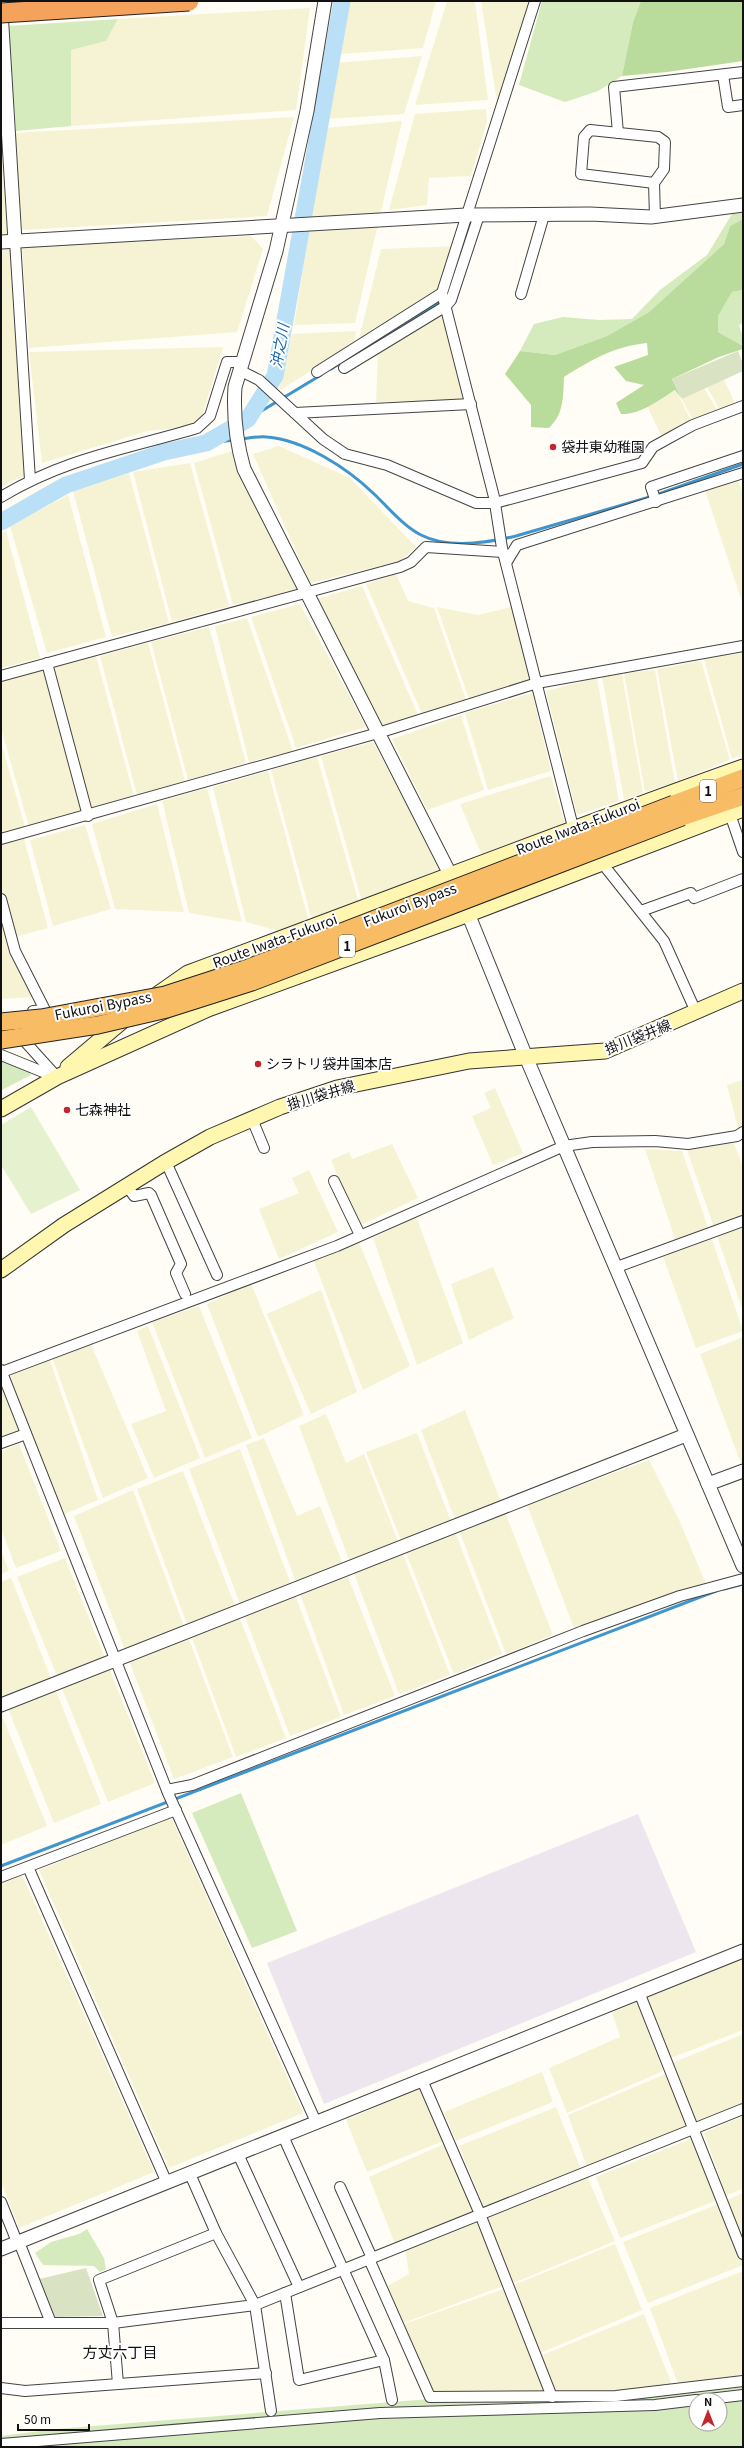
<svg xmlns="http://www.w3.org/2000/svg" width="744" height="2448" font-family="Georgia,'Noto Sans JP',serif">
<rect width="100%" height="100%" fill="#fffdf5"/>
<polygon fill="#eee6ef" points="638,1814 696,1952 324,2104 267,1963"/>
<g fill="#f6f3d4">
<polygon points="350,1 436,1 423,48 341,54"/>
<polygon points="447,1 475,1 488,100 415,105"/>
<polygon points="481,1 530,1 499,114"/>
<polygon points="310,8 296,110 71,126 71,50 106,41 118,19"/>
<polygon points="422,56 404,114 326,119 335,63"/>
<polygon points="486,109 487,122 471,176 429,178 427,205 389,210 415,114"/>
<polygon points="294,117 267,216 22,230 15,133"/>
<polygon points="402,121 355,323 294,325 325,128"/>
<polygon points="1,130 7,234 1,235"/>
<polygon points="251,236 263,249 237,332 29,348 22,247"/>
<polygon points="457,246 440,294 391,325 373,328 357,347 381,249"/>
<polygon points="12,248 25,475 1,487 1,249"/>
<polygon points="443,312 470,400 376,402 378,354"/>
<polygon points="356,331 353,344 279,391 292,334"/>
<polygon points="223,347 199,426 148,431 42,463 29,352"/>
<polygon points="724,379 737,408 722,414 707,387"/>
<polygon points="704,388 720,415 695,424 682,399"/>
<polygon points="676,390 693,425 663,439 647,406"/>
<polygon points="279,446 350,478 416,547 400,561 310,583 253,454"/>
<polygon points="232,451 239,472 300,590 233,605 194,463"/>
<polygon points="190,463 229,606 172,622 133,472"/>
<polygon points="129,473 169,623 112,637 73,491"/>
<polygon points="738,479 743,494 743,605 705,490"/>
<polygon points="68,495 106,637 47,653 10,526"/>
<polygon points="6,531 40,658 1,668 1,533"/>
<polygon points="396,574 408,601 434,608 466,700 422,714 366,584"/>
<polygon points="362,586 418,715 382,727 316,599"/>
<polygon points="300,604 366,727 296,748 251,617"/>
<polygon points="437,607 478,615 511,607 531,680 469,699"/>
<polygon points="247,618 293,751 249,762 215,626"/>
<polygon points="209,627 246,763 188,780 151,642"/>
<polygon points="148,643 185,781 137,795 100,656"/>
<polygon points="743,653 743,754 732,759 704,659"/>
<polygon points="96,656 134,796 92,808 52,667"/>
<polygon points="701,661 730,760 678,781 657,669"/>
<polygon points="43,670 81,811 29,827 1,728 1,681"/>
<polygon points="655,670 675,783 645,792 624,673"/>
<polygon points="622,674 643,793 624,800 602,677"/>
<polygon points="597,678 619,801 577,815 546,691"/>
<polygon points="532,693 551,771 488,790 465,713"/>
<polygon points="461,715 484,790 427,810 392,739"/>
<polygon points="1,742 25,827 1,833"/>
<polygon points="373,742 442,871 362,902 321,756"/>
<polygon points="317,757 359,903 312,920 271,770"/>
<polygon points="268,771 309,922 283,932 246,922 213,787"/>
<polygon points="551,776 565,825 482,856 460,804"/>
<polygon points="207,788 242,922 189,913 162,801"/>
<polygon points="157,804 184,912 115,909 92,824"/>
<polygon points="85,825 111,909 53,926 30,840"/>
<polygon points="24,839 48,928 12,938 34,997 1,999 1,845"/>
<polygon points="743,1080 743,1124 738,1128 727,1085"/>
<polygon points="495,1088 523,1153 493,1165 472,1116 491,1108 484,1093"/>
<polygon points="734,1143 743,1167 743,1311 687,1150"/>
<polygon points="392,1144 418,1198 359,1226 331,1160 349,1152 352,1159"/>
<polygon points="645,1149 682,1151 743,1331 696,1348 659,1246 677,1245"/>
<polygon points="309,1170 338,1232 279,1259 259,1209 299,1193 292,1178"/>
<polygon points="416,1216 463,1343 417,1365 373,1238"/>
<polygon points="358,1240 410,1366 363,1390 313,1259"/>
<polygon points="493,1267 514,1318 469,1340 451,1284"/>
<polygon points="251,1283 304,1415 258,1437 207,1304"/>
<polygon points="321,1290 357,1392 311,1414 267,1314"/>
<polygon points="199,1306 252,1438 205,1458 152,1322"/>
<polygon points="148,1326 200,1458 154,1478 131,1424 166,1411 137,1331"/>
<polygon points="743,1337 743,1469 700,1354"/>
<polygon points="90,1342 148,1478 103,1498 52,1357"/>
<polygon points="49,1358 98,1500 62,1515 9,1372"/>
<polygon points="1,1384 20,1430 1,1438"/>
<polygon points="465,1410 553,1635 506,1654 421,1430"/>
<polygon points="326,1414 346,1463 364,1454 450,1675 399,1694 299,1426"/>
<polygon points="417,1433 502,1654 454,1674 366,1452"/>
<polygon points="264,1438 297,1516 320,1506 395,1696 344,1715 246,1445"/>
<polygon points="19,1444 61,1551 16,1568 1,1529 1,1451"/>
<polygon points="240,1449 341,1717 290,1736 189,1469"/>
<polygon points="649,1460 680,1522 706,1584 574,1628 527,1505"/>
<polygon points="183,1471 286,1738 236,1757 137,1489"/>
<polygon points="133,1490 233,1757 174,1779 74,1516"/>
<polygon points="1,1550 9,1571 1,1574"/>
<polygon points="65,1558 155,1783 108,1802 17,1577"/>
<polygon points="11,1578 101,1804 54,1823 1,1691 1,1582"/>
<polygon points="1,1713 47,1826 1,1845"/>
<polygon points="171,1817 303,2113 169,2168 39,1870"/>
<polygon points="22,1875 154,2172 19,2228 1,2182 1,1883"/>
<polygon points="743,1958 743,2030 671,2058 646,1997"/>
<polygon points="637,2002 663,2071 567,2113 549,2068 620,2037 612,2012"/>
<polygon points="743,2034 743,2106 696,2124 672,2063"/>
<polygon points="542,2072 553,2102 456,2141 444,2112"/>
<polygon points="668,2073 689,2127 587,2167 568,2115"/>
<polygon points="419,2088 443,2141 367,2172 346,2120"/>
<polygon points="556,2107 581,2169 484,2207 459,2146"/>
<polygon points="743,2116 743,2189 726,2195 704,2133"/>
<polygon points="693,2138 718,2200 620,2238 596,2177"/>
<polygon points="444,2144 476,2212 395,2244 369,2177"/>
<polygon points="587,2176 615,2241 511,2284 485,2217"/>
<polygon points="743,2193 743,2242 727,2200"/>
<polygon points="721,2203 743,2259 743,2265 648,2303 623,2242"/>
<polygon points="478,2219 503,2286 401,2324 386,2287 409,2274 405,2248"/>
<polygon points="615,2244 642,2310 538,2354 511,2286"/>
<polygon points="743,2271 743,2377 678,2384 650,2308"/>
<polygon points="504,2289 549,2395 433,2392 401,2325"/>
<polygon points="644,2314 672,2385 614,2394 554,2394 540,2356"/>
</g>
<g fill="#d5ebbd" fill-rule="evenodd">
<polygon points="542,1 641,1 633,22 622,76 598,91 565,102 519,85"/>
<polygon points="118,19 106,41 71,50 71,126 16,131 8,26"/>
<polygon points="743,207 743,219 730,226 724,244 649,312 607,336 555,355 520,351 534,324 563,317 599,320 632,319 660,290 707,255 735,209"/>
<polygon points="743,290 743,323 739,325 743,338 743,346 718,332 718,316 732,292"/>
<polygon points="1,1061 27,1068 31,1075 2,1090"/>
<polygon points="241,1793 297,1931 252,1948 192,1813"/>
<polygon points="87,2229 104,2258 106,2269 100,2272 94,2266 43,2265 35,2253 51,2242 79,2234"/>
<path d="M743,2385V2447H1V2436L56,2429L430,2399L497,2398ZM696,2400H720V2424H696Z"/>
</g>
<g fill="#b9dc9c">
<polygon points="641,1 743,1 743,61 667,72 622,76 633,22"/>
<path d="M743,219V290L732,292L718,316V332L743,346V349L719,357L672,379L682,399L675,390C660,400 639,415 621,414L616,403L644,385L626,381L614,367L648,355L647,343C615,346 591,360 564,377C563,397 564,414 549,428L531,427V405L505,374L520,351L555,355L607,336L649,312L724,244L730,226Z"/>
</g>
<g fill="#d9e3c4">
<polygon points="738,351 743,364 743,371 682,399 672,379"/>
<polygon points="86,2268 103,2316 55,2317 39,2279"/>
</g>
<polygon fill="#e6f2cf" points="31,1107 80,1190 31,1214 1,1165 1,1125"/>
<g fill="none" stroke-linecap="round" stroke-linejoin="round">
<g stroke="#3f96cf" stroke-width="3">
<polyline points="446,297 472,219"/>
<polyline points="331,369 442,300"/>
<polyline points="248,419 321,375"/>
<path d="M240,439C249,438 259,436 267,437C304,440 347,468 373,493C388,507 402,525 421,535C448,549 487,543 516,536L653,496L743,464"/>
<polyline points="206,443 235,440"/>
<polyline points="724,1589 743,1584"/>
<polyline points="1,1866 716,1591"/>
</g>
<polyline stroke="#b9e0f7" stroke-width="17" points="1,522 66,485 164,452 206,443 248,419 275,376 342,1"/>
<defs>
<g id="minor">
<polyline points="535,1 442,293 494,497 502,548 573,827"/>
<polyline points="723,75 728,107 743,105"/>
<polygon points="590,130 658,137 665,142 664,169 654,183 581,174 584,137"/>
<polyline points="618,133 614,87 743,72"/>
<polyline points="654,183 655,217"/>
<polyline points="15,241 30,480"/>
<polyline points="521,294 544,215"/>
<polyline points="344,368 446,306 451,300 479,215"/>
<polyline points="239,370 259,380 323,439 345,454 387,465 476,503 495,503 642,463 653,447 671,437 693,425 743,406"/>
<polyline points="317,372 442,293"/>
<polyline points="295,413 471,404"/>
<path d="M1,497C65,458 127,449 197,428L210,416L227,362H242"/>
<polyline points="656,502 651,487 743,456"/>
<polyline points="506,563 517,545 743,473"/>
<polyline points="47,663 88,816"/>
<polyline points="1,676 400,567 411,562 426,547 503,552"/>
<polyline points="730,814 743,852"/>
<polyline points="1,839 378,733 537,683 743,646"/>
<polyline points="602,863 664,941 696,1012"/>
<polyline points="1,899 15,951 45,1010 33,1011"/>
<polyline points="641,911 691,893 694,898 743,879"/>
<polyline points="19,1035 57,1077"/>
<polyline points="1,1055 53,1076"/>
<polyline points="252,1119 264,1148"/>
<polyline points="166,1162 217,1275"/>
<polyline points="334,1181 360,1235"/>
<polyline points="127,1186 134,1196 149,1193 151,1195 181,1264 176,1273 185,1294"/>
<polyline points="617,1267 743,1221"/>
<polyline points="1,1370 168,1793 316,2122"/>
<polyline points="2,1372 337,1246 564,1146 592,1142 655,1141 688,1144 737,1136 743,1132"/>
<polyline points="1,1443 26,1434"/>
<polyline points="167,1790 192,1785 583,1631 680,1596 743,1579"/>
<polyline points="28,1867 167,2183"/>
<polyline points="1,1877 176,1810"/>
<polyline points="639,1992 743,2254"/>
<polyline points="422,2080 480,2214 552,2397"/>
<polyline points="283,2136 384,2360 392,2400"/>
<polyline points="238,2154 299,2287"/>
<polyline points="190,2174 216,2233 255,2305 271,2411"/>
<polyline points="340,2187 372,2258"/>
<polyline points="1,2202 17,2242"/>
<polyline points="19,2242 51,2323"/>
<polyline points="369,2259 430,2397 616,2396 743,2381"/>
<polyline points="285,2293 299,2380 384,2360"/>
<polyline points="1,2323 113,2323 255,2305 743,2109"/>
<polyline points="118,2384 113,2323 99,2280 216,2233"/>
<polyline points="1,2388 25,2391 266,2373"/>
<polyline points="700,2400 743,2395"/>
<polyline points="1,2444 380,2413 655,2405 696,2400"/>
</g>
<g id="tertiary">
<path d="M325,1L307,111L276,251L235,387C233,416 236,441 244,469L455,884"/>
<polyline points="1,11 15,241"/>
<polyline points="1,242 466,215 590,214 651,217 743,205"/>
<polyline points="465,906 526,1057 743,1566"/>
<polyline points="708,1484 743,1471"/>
<polyline points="1,1705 686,1435"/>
<polyline points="1,2249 743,1951"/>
</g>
<g id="secondary">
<path d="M158,994L188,973C373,905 557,833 743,767"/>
<polyline points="68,1067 126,1018"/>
<polyline points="1,1109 57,1077 208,1009 469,914 743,809"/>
<polyline points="1,1270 64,1225 164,1163 210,1137 280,1107 337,1088 469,1061 605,1051 743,991"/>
</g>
<g id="trunk">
<polyline points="674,804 743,778"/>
<polyline points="682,817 743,796"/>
</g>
</defs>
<use href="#minor" stroke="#444" stroke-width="12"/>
<use href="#tertiary" stroke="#444" stroke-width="15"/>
<use href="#secondary" stroke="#333" stroke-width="17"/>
<use href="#trunk" stroke="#222" stroke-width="19"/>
<use href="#minor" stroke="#fff" stroke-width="10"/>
<use href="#tertiary" stroke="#fff" stroke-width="13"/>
<use href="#secondary" stroke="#fff6b0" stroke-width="15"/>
<use href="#trunk" stroke="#f7bc64" stroke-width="17"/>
<defs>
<g id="trunk-bridge">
<polyline points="1,1022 41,1018 165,995 248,968 674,804"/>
<polyline points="1,1040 98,1025 167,1009 252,982 682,817"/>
</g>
<polyline id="motorway-bridge" points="1,13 189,1"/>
</defs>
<use href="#trunk-bridge" stroke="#222" stroke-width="19" stroke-linecap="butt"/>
<use href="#motorway-bridge" stroke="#222" stroke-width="21" stroke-linecap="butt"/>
<use href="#trunk-bridge" stroke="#f7bc64" stroke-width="17"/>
<use href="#motorway-bridge" stroke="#f5a25d" stroke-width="19"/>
</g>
<g fill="#c4262e" stroke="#fff" stroke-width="1.5">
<circle cx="553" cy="447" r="4"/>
<circle cx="258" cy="1064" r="4"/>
<circle cx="67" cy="1110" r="4"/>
</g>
<g text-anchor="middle" stroke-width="4" stroke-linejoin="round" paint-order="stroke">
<g fill="#fff" stroke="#585858" stroke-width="1">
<rect x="700" y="780" width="16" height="22" rx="3"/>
<rect x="339" y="935" width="16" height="22" rx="3"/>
</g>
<g font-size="13" font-weight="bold" fill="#111">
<text x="708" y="796">1</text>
<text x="347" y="951">1</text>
</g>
<g font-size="14" fill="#111" stroke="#fff" text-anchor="start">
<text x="561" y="452">袋井東幼稚園</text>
<text x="266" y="1069">シラトリ袋井国本店</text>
<text x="75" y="1115">七森神社</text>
</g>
<g font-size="14" fill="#111" stroke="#fff">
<text transform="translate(578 827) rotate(-21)" y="5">Route Iwata-Fukuroi</text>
<text transform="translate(410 905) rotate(-21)" y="5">Fukuroi Bypass</text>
<text transform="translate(275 941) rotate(-20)" y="5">Route Iwata-Fukuroi</text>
<text transform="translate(103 1006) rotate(-11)" y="5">Fukuroi Bypass</text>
<text transform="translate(638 1037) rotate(-22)" y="5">掛川袋井線</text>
<text transform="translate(321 1095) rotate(-17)" y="5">掛川袋井線</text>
</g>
<g font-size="15" font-style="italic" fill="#1768a6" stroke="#fff">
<text transform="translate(280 346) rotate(-80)" y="5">沖之川</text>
</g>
<g font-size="15" fill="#111" stroke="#fff">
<text x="120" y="2358">方丈六丁目</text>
</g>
</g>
<rect width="744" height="2448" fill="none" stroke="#111111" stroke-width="4"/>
<g transform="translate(708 2412)"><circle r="19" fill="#ffffff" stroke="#a0a0a0"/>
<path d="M0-3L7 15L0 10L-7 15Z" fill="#c4262e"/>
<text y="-6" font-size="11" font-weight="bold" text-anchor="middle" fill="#111111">N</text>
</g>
<path d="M18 2424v6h71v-6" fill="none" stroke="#111111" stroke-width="2"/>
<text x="24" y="2424" font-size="12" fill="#111111" stroke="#ffffff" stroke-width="3" paint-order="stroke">50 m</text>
</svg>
